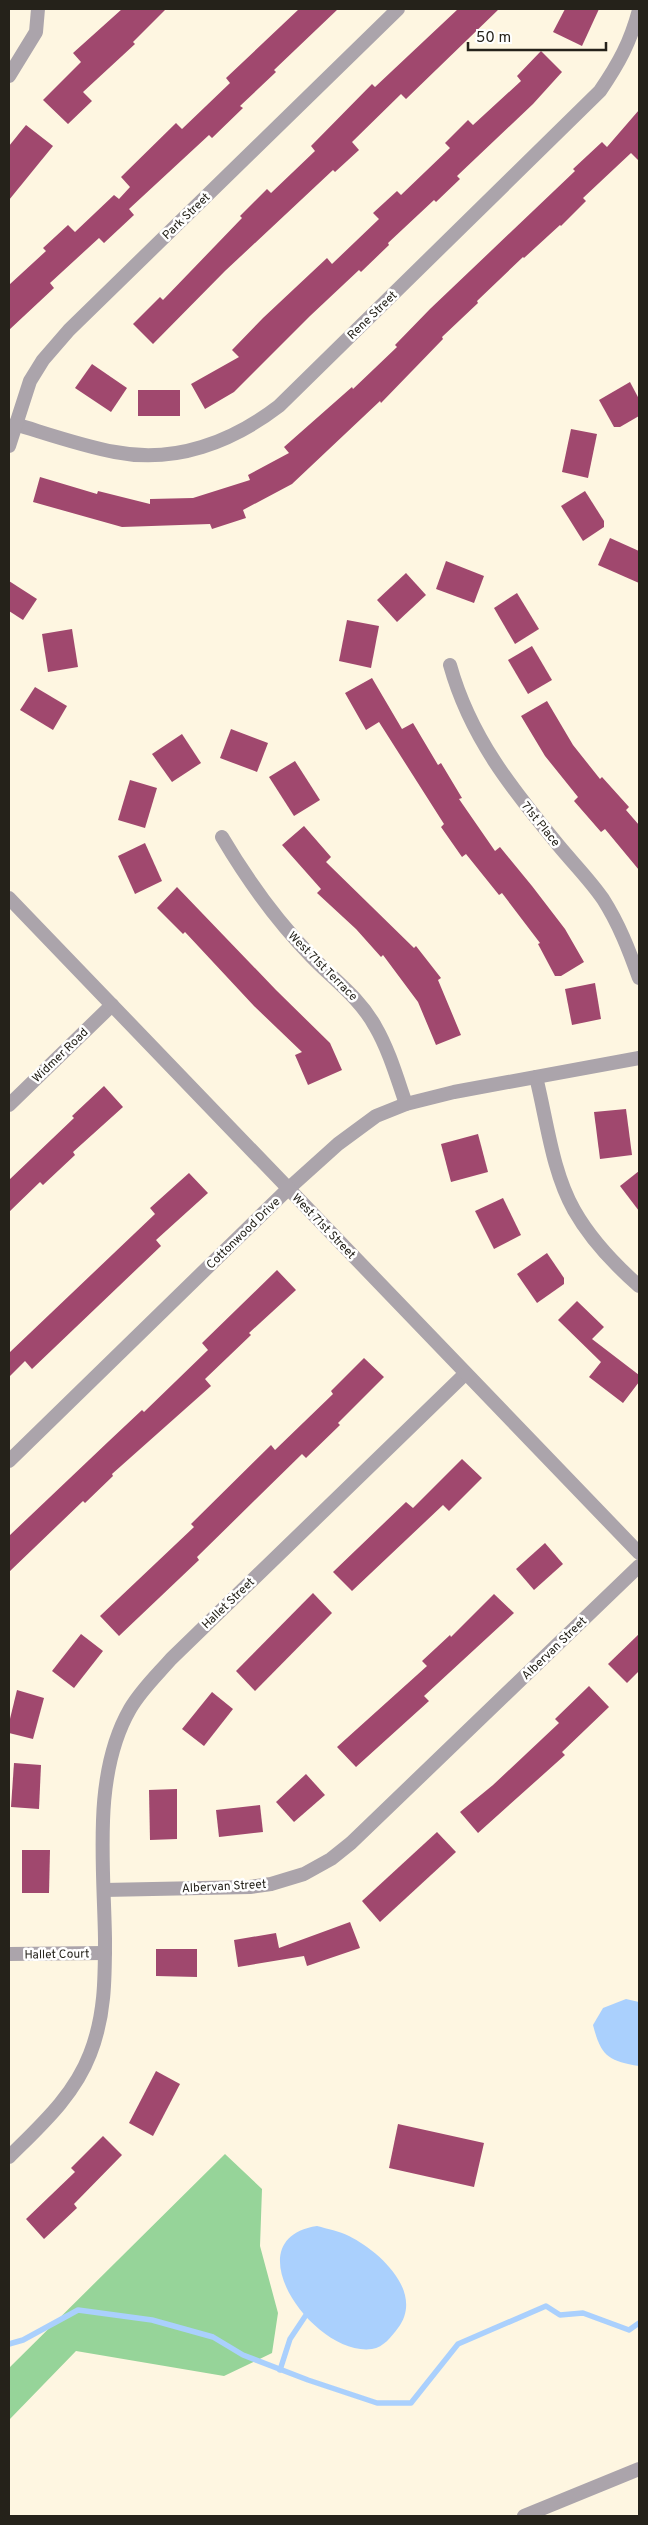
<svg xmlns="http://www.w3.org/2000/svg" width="648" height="2525" font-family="Overpass,sans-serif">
<rect width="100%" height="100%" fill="#fef6e1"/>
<polygon fill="#96d499" points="225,2154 262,2189 260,2246 278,2313 272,2353 224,2376 76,2351 9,2420 9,2368"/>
<g fill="#aad0fd">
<path d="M626,1999L639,2002V2066C608,2061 601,2056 593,2025L603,2008Z"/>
<path d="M317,2226C328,2229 339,2231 349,2236C379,2251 425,2292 398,2328C391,2337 384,2347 372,2349C314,2357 231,2239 317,2226Z"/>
</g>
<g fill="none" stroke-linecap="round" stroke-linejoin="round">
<g stroke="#aad0fd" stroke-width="5.5">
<polyline points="9,2344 23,2340 78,2310 152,2320 213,2337 243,2355 308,2380 377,2403 411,2403 458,2344 546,2306 560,2315 583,2313 629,2330 639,2323"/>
<polyline points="280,2370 290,2339 306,2315"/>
</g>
</g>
<g fill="#a0486e">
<polygon points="122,9 166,9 133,42 135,44 83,92 92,101 68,124 43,100 81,62 73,53"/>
<polygon points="299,9 338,9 274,70 276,72 240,106 243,108 212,138 209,135 129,209 134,215 104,243 99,238 50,283 54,288 9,330 9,285 46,251 43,248 68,225 75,232 114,195 119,199 130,187 121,177 176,123 182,129 230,83 226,78"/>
<polygon points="458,9 499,9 406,99 401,94 352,142 359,150 335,172 333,170 225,271 153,344 133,324 160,297 163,300 242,218 240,216 267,189 271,193 315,151 311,146 372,84 375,87"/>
<polygon points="565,9 599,9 582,46 553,32"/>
<polygon points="541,51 562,72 533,104 457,176 460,179 436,202 434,200 388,243 389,245 361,272 359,270 310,316 234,392 205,409 191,384 239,357 232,350 263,318 327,258 332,264 379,219 373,213 397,191 401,195 450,148 445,143 468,120 473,125 521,81 517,76"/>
<polygon points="639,110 639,161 631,153 583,198 586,201 561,226 560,225 524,258 523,257 477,301 478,303 442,337 443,339 381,403 380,401 292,484 243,510 246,518 212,529 210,524 122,527 33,502 40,477 97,494 98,491 150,504 150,499 193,498 250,480 248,475 289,453 284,447 352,387 353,389 397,347 395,345 430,309 575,171 573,169 602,142 607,147"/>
<polygon points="26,125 53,146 9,200 9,146"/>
<polygon points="92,364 127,388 111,412 75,388"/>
<polygon points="630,382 639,399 639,416 620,427 614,427 599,400"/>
<rect x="138" y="390" width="42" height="26"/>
<polygon points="571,429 597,434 588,478 562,472"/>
<polygon points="585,491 604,521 604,527 583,541 561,506"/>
<polygon points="610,538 639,551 639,583 598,565"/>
<polygon points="446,561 484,576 474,603 436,589"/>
<polygon points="406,573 426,595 397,622 377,600"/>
<polygon points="9,581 37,599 23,620 9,611"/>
<polygon points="517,593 539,629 515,644 494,608"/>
<polygon points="347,620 379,626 371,668 339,661"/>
<polygon points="72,629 78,667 48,672 42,634"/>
<polygon points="532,646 552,680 528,694 508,660"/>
<polygon points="372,678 402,729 413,723 438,765 441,763 462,798 459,799 495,851 500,847 532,886 565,929 584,962 561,976 555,976 538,944 540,943 502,893 499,895 466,854 462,857 441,827 444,824 379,722 366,730 345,693"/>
<polygon points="35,687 67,706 53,730 20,710"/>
<polygon points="547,701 573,745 600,779 602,777 629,807 626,810 639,825 639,870 605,829 601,832 574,801 578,797 545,756 521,716"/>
<polygon points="231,729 268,743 257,772 220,758"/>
<polygon points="182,734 201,763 172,782 152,754"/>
<polygon points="295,761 320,800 294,816 269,777"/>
<polygon points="130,780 157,788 145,828 118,820"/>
<polygon points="304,826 331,857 326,862 414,948 416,946 441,978 438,980 461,1035 436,1045 418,1002 383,955 381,957 356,929 317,893 321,889 282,845"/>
<polygon points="145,843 162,881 135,894 118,856"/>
<polygon points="177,887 276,990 330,1043 342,1070 308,1085 295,1055 302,1052 254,1006 185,932 183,934 157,908"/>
<polygon points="595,983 601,1019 572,1025 565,989"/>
<polygon points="104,1086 123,1107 73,1152 75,1155 43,1185 40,1182 9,1212 9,1180 74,1118 72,1116"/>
<polygon points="626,1109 632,1155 600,1159 594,1112"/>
<polygon points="478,1134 488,1172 451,1182 441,1144"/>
<polygon points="639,1171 639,1211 620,1186"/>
<polygon points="189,1173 208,1193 156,1240 161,1246 32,1369 25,1361 9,1377 9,1353 155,1214 150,1208"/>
<polygon points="503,1198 521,1235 494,1249 475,1211"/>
<polygon points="547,1253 564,1278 564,1284 537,1303 517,1274"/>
<polygon points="277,1270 296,1290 249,1333 251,1335 205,1379 211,1386 112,1474 113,1476 85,1503 83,1501 9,1572 9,1536 109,1441 142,1410 144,1412 208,1350 202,1343"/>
<polygon points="577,1301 604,1327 592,1339 639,1375 639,1382 623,1403 589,1377 601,1362 558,1320"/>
<polygon points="364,1358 384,1377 338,1423 340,1425 306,1458 302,1454 197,1557 199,1560 119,1636 100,1616 194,1527 191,1524 271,1445 275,1450 333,1394 331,1391"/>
<polygon points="462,1459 482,1478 449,1511 443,1505 352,1591 333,1572 406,1502 413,1508"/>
<polygon points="545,1543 563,1564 534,1590 516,1569"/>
<polygon points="313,1593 332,1613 255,1691 236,1671"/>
<polygon points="494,1594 514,1613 424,1696 429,1701 356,1767 337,1747 427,1666 422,1661 450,1635 451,1637"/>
<polygon points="81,1634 103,1651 74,1688 52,1671"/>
<polygon points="639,1634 639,1671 627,1683 608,1664"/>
<polygon points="589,1686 609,1707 562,1752 565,1755 478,1833 460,1812 493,1785 559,1723 555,1719"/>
<polygon points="17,1690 44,1698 33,1739 9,1733 9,1723"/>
<polygon points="212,1692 233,1709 204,1746 182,1729"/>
<polygon points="14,1763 41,1765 39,1809 11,1807"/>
<polygon points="306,1774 325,1795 294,1822 276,1802"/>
<polygon points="177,1789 177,1839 150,1840 149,1790"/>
<polygon points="260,1805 263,1832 219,1837 216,1810"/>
<polygon points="437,1832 456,1852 380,1922 362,1901"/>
<polygon points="22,1850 50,1850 49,1893 22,1893"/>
<polygon points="350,1922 360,1948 307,1966 304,1956 238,1967 234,1940 276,1933 279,1948"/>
<polygon points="156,1949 197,1949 197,1977 156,1976"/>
<polygon points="156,2071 180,2084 153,2136 129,2123"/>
<polygon points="398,2124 484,2143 474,2187 389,2168"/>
<polygon points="103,2136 122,2155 74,2204 77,2208 44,2239 26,2219 75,2172 71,2168"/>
</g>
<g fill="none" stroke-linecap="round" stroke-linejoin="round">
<g stroke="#aba4ab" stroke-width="14">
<polyline points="9,76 36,32 38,9"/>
<path d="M15,424C48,434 82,446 115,452C175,464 232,442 279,406L600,91C619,63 630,43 639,10"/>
<polyline points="9,446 30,381 43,360 69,330 398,9"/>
<path d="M450,665C470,737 512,789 559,846C573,863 590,880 603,899C619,924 629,950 639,978"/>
<path d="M222,837C248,881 275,919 311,956C333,979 359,997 375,1026C389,1050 397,1078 406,1104"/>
<path d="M536,1077C547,1121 552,1171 574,1210C591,1240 614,1264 639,1286"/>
<polyline points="9,1105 112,1005"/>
<polyline points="9,1461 288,1189 338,1144 376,1116 406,1104 454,1092 639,1058"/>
<polyline points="104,1890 250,1887 271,1884 304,1874 331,1859 351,1843 639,1566"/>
<polyline points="9,1954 105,1953"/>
<path d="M9,2157C40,2126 74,2096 90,2054C105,2016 105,1979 105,1939C104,1865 92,1775 130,1709C141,1690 157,1675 171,1659L465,1374"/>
</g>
<g stroke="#aba4ab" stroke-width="14">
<polyline points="9,898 639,1553"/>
<polyline points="524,2516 639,2469"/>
</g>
</g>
<g text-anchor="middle" stroke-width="5" stroke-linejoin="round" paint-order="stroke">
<g font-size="12" fill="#25221a" stroke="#fff">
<text transform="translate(186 216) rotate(-44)" y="4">Park Street</text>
<text transform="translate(372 315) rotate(-44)" y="4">Rene Street</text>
<text transform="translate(541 824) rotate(51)" y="4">71st Place</text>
<text transform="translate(323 966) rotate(45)" y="4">West 71st Terrace</text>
<text transform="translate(60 1055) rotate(-44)" y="4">Widmer Road</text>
<text transform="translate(324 1226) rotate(46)" y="4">West 71st Street</text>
<text transform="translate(243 1233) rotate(-44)" y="4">Cottonwood Drive</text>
<text transform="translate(228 1603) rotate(-44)" y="4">Hallet Street</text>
<text transform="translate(554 1648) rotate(-44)" y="4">Albervan Street</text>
<text transform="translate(224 1886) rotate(-3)" y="4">Albervan Street</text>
<text transform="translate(57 1954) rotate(-1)" y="4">Hallet Court</text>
</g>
</g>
<rect width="648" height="2525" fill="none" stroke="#25221a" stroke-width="20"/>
<path d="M468 42v8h138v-8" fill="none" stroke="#25221a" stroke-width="2.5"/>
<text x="476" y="42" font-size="15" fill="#25221a" stroke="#ffffff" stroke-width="4" paint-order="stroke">50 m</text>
</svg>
